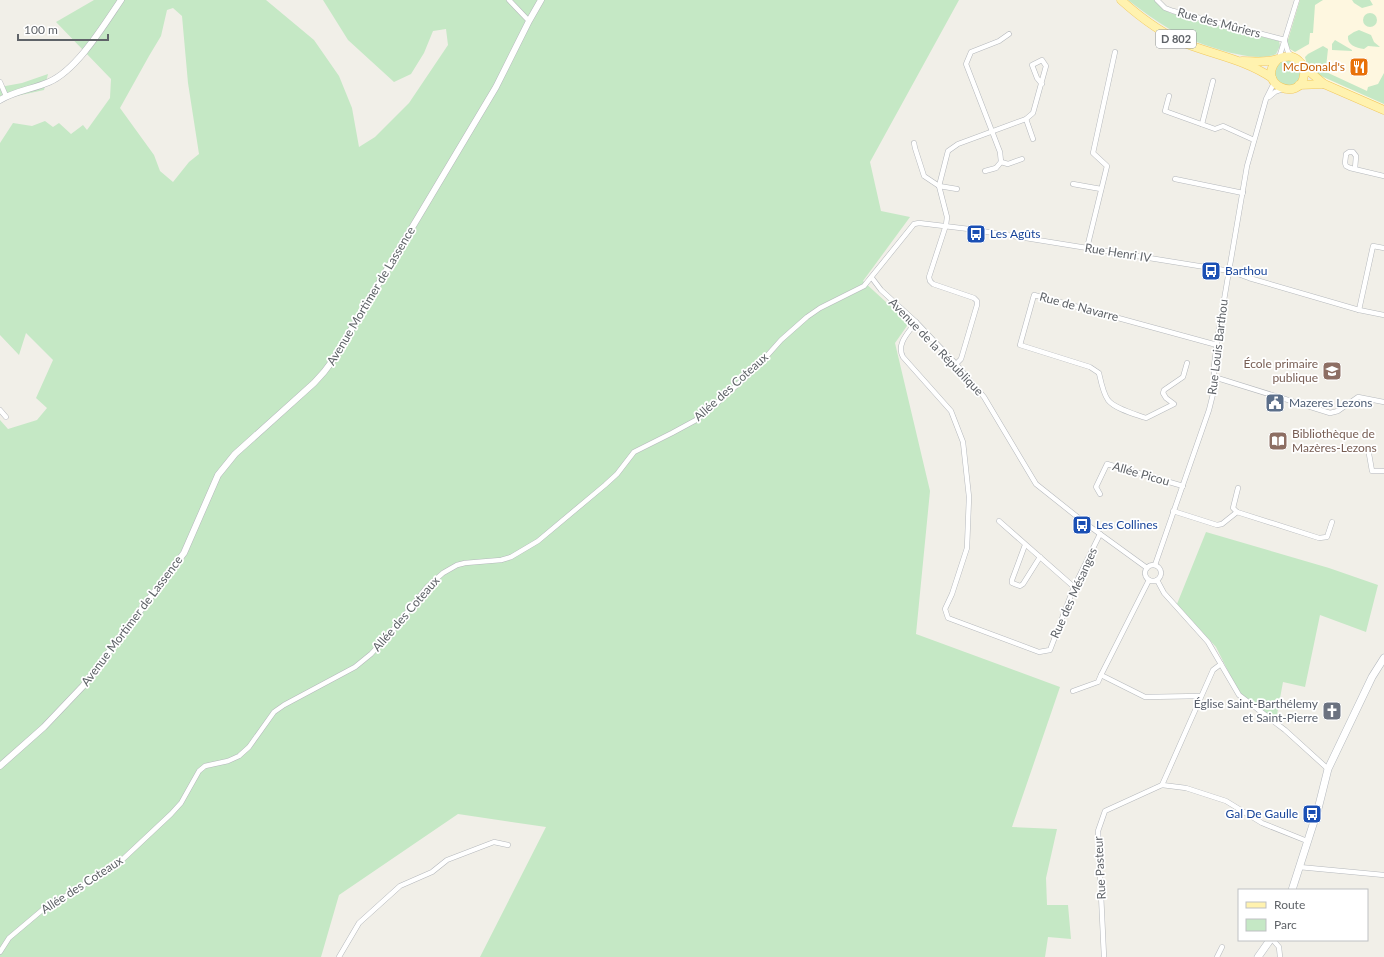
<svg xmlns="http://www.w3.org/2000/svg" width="1384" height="957" font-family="Lato,sans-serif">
<rect width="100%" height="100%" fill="#f1efe8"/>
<polygon fill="#fef7e0" points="1297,0 1384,0 1384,110 1324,84 1288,52 1286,37"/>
<g fill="#c5e8c5" fill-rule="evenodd">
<path d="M94,0H266L314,40L339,76L352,108L359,147L375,137L409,103L448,45L446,29L433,31L424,53L411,74L394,82L348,40L323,0H959L870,162L881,211L910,217L863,281L909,323L895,343L930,491L916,634L1060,687L1012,827L1057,829L1046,878L1047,905H1068L1071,939L1048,937L1045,957H480L546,827L458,814L339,895L321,957H0V420L8,429L37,420L47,408L36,398L53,360L26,333L19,355L0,335V143L13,123L32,126L45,121L53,127L59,123L71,134L83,125L87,130L110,98L111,79L56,22ZM173,8L182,16L188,83L199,154L189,162L173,182L160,171L154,155L120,108L149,56L161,36L167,10Z"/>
<path d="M1128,0H1155L1161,7L1170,13L1279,41L1280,46L1276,54C1254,65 1191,42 1171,30C1156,21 1142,11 1128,0Z"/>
<polygon points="1300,0 1323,0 1315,5 1313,33 1310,33 1309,44 1295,52 1290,49 1287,43"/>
<polygon points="1352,0 1370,0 1373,5 1362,8 1354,3"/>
<circle cx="1370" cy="20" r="7"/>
<path d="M1359,30L1371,35L1374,42L1380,47L1368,46L1364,49C1356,48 1347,45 1348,36L1354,32Z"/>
<polygon points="1335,40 1352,50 1352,51 1332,50 1332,44"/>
<polygon points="1323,46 1328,49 1326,67 1324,71 1367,91 1368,87 1378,84 1384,73 1384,104 1312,72 1307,65 1305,57 1308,54"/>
<circle cx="1288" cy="73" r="13"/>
<polygon points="48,74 44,90 12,97 0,103 0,87 22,83"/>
<polygon points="1206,532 1329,568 1378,585 1366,632 1320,615 1305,687 1283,682 1276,720 1240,695 1216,647 1177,604"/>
</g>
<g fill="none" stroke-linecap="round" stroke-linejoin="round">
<defs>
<g id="minor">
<polyline points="509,0 529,21"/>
<polyline points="1157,0 1165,8 1173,11 1285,40"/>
<polyline points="1285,42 1288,52 1292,56"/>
<polyline points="1279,58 1297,0"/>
<polyline points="0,82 6,96"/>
<polyline points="1169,96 1165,111 1215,129 1223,126 1254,140"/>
<polyline points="1269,97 1275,92 1283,89"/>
<polyline points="1026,119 1033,139"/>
<polyline points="1202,124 1213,81"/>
<polyline points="914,143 915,148 924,176 939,186 957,189"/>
<polyline points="1001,162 1008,164 1022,159"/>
<polyline points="1355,169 1356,156 1353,152 1349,152 1346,154 1345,163 1346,166 1350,168 1384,176"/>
<polyline points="985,171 996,168 1001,162 1000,152 966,64 971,52 999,41 1009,34"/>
<polyline points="1175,179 1243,193"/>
<polyline points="1073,184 1101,189"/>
<polyline points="1087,248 1107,166 1093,153 1115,52"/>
<polyline points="872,278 881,290 916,322 956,364 984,397 1036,484 1085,523 1147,568"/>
<polyline points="1359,310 1373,246 1384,248"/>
<path d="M916,322C908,333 896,344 903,357L951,411L963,442L969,497L967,548L952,594L945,609L948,618L1039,652L1050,650L1074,587L1100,534"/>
<path d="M1187,363L1183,377L1164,390L1163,393L1166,398L1174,404L1146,418C1135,414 1115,409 1108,400C1103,393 1101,382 1099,373L1090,367L1020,345L1034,295L1217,345"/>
<polyline points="956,364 961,359 977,305 977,301 974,298 933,284 930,281 929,277 946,225 947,217 939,186 948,151 958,144 1026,119 1033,113 1046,66 1042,60 1032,65 1037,78 1042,84"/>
<polyline points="1214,377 1330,413 1338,411 1358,397 1384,402"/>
<polyline points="0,410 6,417"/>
<polyline points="1369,454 1372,471 1384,471"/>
<polyline points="1100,494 1096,487 1107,464 1183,486"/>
<polyline points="1173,511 1217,525 1222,524 1237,512 1319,538 1327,537 1332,522"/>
<polyline points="1237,512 1233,508 1238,488"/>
<polyline points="999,521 1074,587"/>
<polyline points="1025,545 1012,580 1012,583 1020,586 1023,584 1040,557"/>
<circle cx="1153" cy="573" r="8"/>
<polyline points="1155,565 1209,410 1214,390 1214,366 1218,335 1247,166 1266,99 1274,83"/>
<polyline points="1149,580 1101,675 1145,697 1201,696"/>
<polyline points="1157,580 1164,593 1208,642 1239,695 1285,730 1328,769"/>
<polyline points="1073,691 1098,682 1101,675"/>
<polyline points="1162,785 1186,788 1226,801 1262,823 1307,841"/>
<polyline points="1299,867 1384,875"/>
<polyline points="1273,940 1279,947 1280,957"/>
<polyline points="0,952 9,938 47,906 70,894 122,860 171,814 181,803 199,771 205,766 228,761 239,756 249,747 274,712 284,705 355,667 371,654 393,630 427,587 443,573 457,565 465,563 501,560 511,557 538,541 605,485 617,474 634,452 672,433 696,420 716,404 757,367 781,340 807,317 820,308 864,286 914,224 919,223 969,229 1230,271 1249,278 1359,310 1384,315"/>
<polyline points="339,957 359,923 400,886 432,872 447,860 494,842 508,845"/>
<polyline points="1104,957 1098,831 1105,811 1162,785 1213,670 1221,664"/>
<polyline points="1217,957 1222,947"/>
</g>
<g id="tertiary">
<path d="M0,100C15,91 33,89 49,82C77,70 104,25 121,0"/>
<polyline points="0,766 44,727 83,686 184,553 218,475 235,454 314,383 324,372 333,360 496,87 529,21 541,0"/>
</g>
<g id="secondary">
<polyline points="1292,890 1318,809 1328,769 1372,677 1384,658"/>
<polyline points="1258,957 1270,940"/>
</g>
<g id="primary">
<path d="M1121,0C1141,18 1162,34 1187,44C1215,55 1246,60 1272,78"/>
<path d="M1242,61C1251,61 1259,62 1267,61C1278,61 1289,51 1299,61C1303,64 1305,70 1304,75C1301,103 1255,85 1277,60"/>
<polyline points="1304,67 1324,84 1384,110"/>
<polyline points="1299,85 1324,84"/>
</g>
</defs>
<use href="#minor" stroke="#b5b8bc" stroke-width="5.5"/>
<use href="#tertiary" stroke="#b5b8bc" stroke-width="7"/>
<use href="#secondary" stroke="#b6babf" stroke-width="8"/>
<use href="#primary" stroke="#f2c960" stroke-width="9"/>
<use href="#minor" stroke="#fff" stroke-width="4.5"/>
<use href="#tertiary" stroke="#fff" stroke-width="6"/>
<use href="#secondary" stroke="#fff" stroke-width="7"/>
<use href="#primary" stroke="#fff2af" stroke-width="8"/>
</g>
<defs>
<symbol id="restaurant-square" viewBox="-11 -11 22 22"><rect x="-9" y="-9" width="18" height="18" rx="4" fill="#e8710a" stroke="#fff"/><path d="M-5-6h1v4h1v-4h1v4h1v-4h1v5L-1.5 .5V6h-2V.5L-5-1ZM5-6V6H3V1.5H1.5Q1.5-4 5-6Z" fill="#fff"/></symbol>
<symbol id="bus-square" viewBox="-11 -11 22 22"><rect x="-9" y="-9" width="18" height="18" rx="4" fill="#1a4fb4" stroke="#fff"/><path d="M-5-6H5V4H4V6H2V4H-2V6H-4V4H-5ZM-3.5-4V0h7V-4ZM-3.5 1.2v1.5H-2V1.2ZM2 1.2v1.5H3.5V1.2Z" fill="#fff"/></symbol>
<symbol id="school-square" viewBox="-11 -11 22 22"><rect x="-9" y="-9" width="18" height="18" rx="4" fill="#8d6e63" stroke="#fff"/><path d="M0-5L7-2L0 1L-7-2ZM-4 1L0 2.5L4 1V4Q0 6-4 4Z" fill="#fff"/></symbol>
<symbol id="civic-square" viewBox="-11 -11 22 22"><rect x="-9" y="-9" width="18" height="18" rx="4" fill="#5c6f8a" stroke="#fff"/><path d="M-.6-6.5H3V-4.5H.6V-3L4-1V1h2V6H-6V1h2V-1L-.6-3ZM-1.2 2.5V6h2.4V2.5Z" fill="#fff"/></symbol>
<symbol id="library-square" viewBox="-11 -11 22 22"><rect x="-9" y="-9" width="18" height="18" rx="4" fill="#8d6e63" stroke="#fff"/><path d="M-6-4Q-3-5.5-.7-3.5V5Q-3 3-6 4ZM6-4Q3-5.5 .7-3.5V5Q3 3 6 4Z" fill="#fff"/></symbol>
<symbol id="church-square" viewBox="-11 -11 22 22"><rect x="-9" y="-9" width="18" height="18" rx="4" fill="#6b7280" stroke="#fff"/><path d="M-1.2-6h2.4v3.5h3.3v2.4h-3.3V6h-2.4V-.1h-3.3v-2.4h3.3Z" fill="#fff"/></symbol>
</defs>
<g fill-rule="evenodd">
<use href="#restaurant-square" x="1348" y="56" width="22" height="22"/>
<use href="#bus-square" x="965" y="223" width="22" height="22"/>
<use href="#bus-square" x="1200" y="260" width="22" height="22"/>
<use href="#school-square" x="1321" y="360" width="22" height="22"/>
<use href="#civic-square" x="1264" y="392" width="22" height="22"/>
<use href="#library-square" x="1267" y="430" width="22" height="22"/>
<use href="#bus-square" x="1071" y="514" width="22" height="22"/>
<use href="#church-square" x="1321" y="700" width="22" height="22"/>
<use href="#bus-square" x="1301" y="803" width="22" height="22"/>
</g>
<g text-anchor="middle" stroke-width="3.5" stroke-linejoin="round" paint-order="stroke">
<rect fill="#fff" stroke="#8f9295" stroke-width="1" x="1156" y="30" width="40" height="18" rx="3"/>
<g font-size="11" font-weight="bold" fill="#5f6368">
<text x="1176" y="43">D 802</text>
</g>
<g font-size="12" fill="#5f6368" stroke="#fff">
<text transform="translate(1219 23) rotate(15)" y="4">Rue des Mûriers</text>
<text transform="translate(1118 253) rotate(9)" y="4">Rue Henri IV</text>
<text transform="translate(371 296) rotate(-59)" y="4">Avenue Mortimer de Lassence</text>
<text transform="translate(1079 307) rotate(15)" y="4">Rue de Navarre</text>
<text transform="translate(936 347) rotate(46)" y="4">Avenue de la République</text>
<text transform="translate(1218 347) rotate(-83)" y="4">Rue Louis Barthou</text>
<text transform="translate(731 387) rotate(-42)" y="4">Allée des Coteaux</text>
<text transform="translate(1141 474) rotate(16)" y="4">Allée Picou</text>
<text transform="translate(1074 593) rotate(-66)" y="4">Rue des Mésanges</text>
<text transform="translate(406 614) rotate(-49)" y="4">Allée des Coteaux</text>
<text transform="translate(132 621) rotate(-53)" y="4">Avenue Mortimer de Lassence</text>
<text transform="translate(1100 868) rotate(-93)" y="4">Rue Pasteur</text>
<text transform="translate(82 885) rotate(-33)" y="4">Allée des Coteaux</text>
</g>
<g font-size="12" fill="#c56008" stroke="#fff" text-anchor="end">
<text x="1345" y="71">McDonald's</text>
</g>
<g font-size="12" fill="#164399" stroke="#fff" text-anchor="start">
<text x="990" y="238">Les Agûts</text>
<text x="1225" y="275">Barthou</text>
<text x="1096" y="529">Les Collines</text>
<text x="1298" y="818" text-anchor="end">Gal De Gaulle</text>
</g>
<g font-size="12" fill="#785e54" stroke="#fff" text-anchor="end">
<text x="1318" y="368">École primaire<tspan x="1318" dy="14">publique</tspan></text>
<text x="1292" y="438" text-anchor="start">Bibliothèque de<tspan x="1292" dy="14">Mazères-Lezons</tspan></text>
</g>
<g font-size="12" fill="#4e5e75" stroke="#fff" text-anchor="start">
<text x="1289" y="407">Mazeres Lezons</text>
</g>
<g font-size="12" fill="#5b616d" stroke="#fff" text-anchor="end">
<text x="1318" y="708">Église Saint-Barthélemy<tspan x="1318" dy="14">et Saint-Pierre</tspan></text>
</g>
</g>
<rect x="1238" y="889" width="130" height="52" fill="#ffffff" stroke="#bfc1c3"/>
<rect x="1246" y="902" width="20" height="6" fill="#fff2af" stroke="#bfc1c3"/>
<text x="1274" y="909" font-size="12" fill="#5f6368">Route</text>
<rect x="1246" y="919" width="20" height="12" fill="#c5e8c5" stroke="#bfc1c3"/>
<text x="1274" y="929" font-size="12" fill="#5f6368">Parc</text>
<path d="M18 34v6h90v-6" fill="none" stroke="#5f6368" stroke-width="2"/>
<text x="24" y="34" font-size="12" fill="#5f6368" stroke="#ffffff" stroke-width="3" paint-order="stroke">100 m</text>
</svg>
